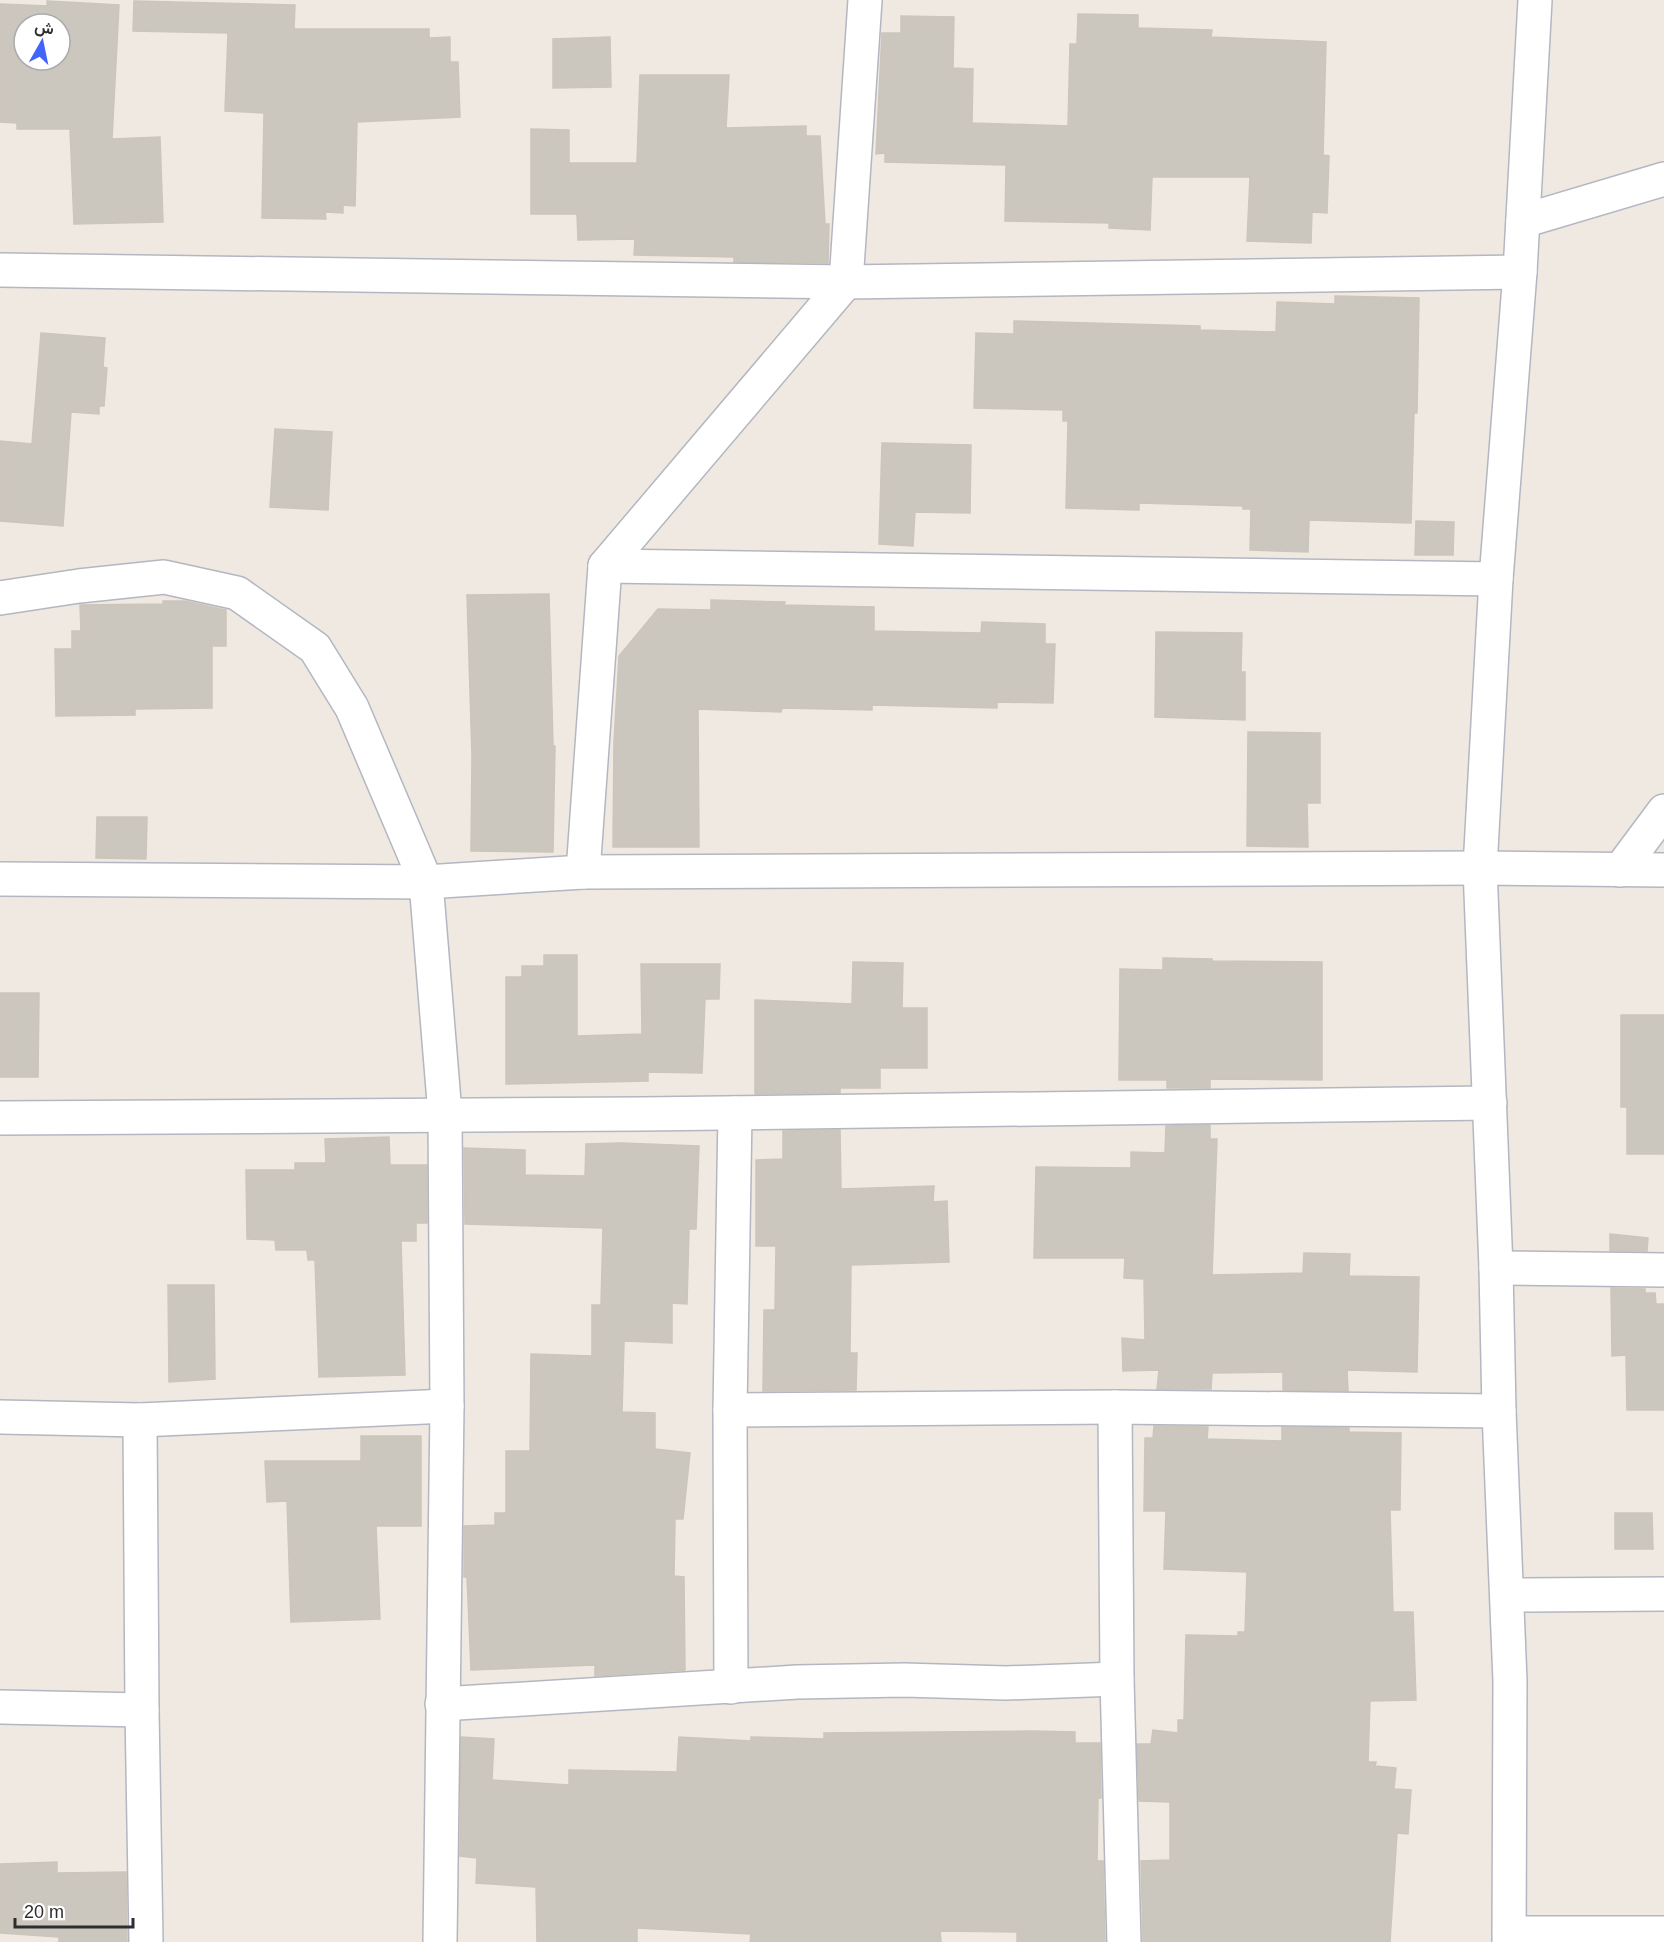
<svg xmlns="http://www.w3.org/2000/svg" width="1664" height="1942" font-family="Helvetica,Vazirmatn,sans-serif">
<rect width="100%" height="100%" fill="#efe9e1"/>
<g fill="#cbc7bf" stroke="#cbc5ba" stroke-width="1.5" fill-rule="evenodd">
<path d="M47,1L119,5L112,139L160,137L163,222L74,224L70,129H17V123L0,122V4L47,6ZM24,24H60V60H24Z"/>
<polygon points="134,1 295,5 294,29 429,29 429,38 450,37 450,62 458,62 460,117 357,122 355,206 343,205 343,213 325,212 326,219 262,218 264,113 225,111 228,33 133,31"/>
<polygon points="1078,14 1138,15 1138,28 1212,30 1211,37 1326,42 1323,155 1329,156 1327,213 1312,212 1311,243 1247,241 1250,177 1152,177 1150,230 1109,228 1109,223 1005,221 1006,165 885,162 885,153 876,154 882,33 901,33 901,16 954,17 953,68 973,69 972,123 1068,126 1070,44 1077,44"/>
<polygon points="610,37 611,87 553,88 553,39"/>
<polygon points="640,75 729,75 726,128 806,126 806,136 820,136 825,224 829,224 828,263 734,262 734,257 634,255 635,239 578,240 577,214 531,214 531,129 569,130 569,163 637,163"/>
<polygon points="1335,296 1419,298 1417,413 1414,413 1411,523 1309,520 1308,552 1250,550 1251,509 1243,509 1243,506 1139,503 1139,510 1066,508 1068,421 1063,421 1063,410 974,408 976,333 1014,334 1014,321 1200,326 1200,330 1276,332 1277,302 1335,304"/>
<polygon points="41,333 105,338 103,367 107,368 104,406 99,406 99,414 71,412 63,526 0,521 0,441 32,444"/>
<polygon points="275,429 332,432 328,510 270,507"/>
<polygon points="882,443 971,445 970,513 915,512 913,546 879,544"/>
<polygon points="1416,521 1454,522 1453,555 1415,555"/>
<polygon points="549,594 553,746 555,746 553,852 471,851 472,756 467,595"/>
<polygon points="711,600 785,602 784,605 874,607 874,631 981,633 982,622 1045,624 1045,644 1055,644 1053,703 997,702 997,708 872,705 872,710 782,708 781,712 698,709 699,847 613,847 614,742 619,656 658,609 711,610"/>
<polygon points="163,601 185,601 226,610 226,646 212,646 212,708 135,709 135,715 56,716 55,649 72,649 72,631 81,631 80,605 163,604"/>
<polygon points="1156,632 1242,633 1241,672 1245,672 1245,720 1155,717"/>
<polygon points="1248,732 1320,733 1320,803 1307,803 1308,847 1247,846"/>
<polygon points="97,817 147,817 146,859 96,858"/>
<polygon points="544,955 577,955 577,1036 642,1034 641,964 720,964 719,999 705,999 702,1073 648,1072 648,1081 506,1084 506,977 522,977 522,966 544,966"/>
<polygon points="1163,958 1212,959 1212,961 1322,962 1322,1080 1210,1079 1210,1088 1167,1088 1167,1080 1119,1080 1120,969 1163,970"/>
<polygon points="853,962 903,963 902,1008 927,1008 927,1068 880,1068 880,1088 840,1088 840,1093 755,1094 755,1000 852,1004"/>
<polygon points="0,993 39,993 38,1077 0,1077"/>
<polygon points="1621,1015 1664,1015 1664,1154 1627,1154 1627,1107 1621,1107"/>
<polygon points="1210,1125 1210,1139 1217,1139 1212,1275 1303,1273 1304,1253 1350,1254 1349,1276 1419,1277 1417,1372 1347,1370 1348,1391 1283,1390 1283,1372 1212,1373 1211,1389 1157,1389 1159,1370 1123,1371 1122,1338 1145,1340 1144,1279 1124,1278 1125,1258 1034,1258 1036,1167 1131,1168 1131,1152 1165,1153 1166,1126"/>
<polygon points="840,1130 841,1189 934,1186 933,1202 947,1201 949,1262 851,1265 850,1353 857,1353 856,1390 763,1391 764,1310 775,1310 776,1246 756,1246 756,1160 783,1159 783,1131"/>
<polygon points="389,1137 390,1165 427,1165 427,1223 416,1223 416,1241 401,1241 405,1375 319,1377 315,1260 308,1260 307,1250 276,1250 275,1240 247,1239 246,1170 295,1170 295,1163 326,1163 325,1139"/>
<polygon points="621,1143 699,1146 696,1229 689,1229 687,1304 672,1303 672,1343 624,1341 622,1412 655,1413 655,1449 690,1453 683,1519 675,1519 674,1576 684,1577 685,1670 595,1676 595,1665 471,1670 467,1577 464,1577 464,1526 495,1525 495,1513 506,1513 506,1451 530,1451 531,1354 592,1356 592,1305 601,1305 603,1228 465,1224 464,1148 525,1150 525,1175 585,1176 586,1144"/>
<polygon points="1610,1234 1648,1238 1647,1251 1610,1251"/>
<polygon points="168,1285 214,1285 215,1379 169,1382"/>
<polygon points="1611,1288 1645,1289 1645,1293 1655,1293 1656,1304 1664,1304 1664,1410 1627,1410 1626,1355 1612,1356"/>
<polygon points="1154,1426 1208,1427 1207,1439 1282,1441 1282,1427 1349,1428 1349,1432 1401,1433 1400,1510 1390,1510 1393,1612 1413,1612 1416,1700 1370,1701 1368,1762 1376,1762 1375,1766 1396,1768 1394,1789 1411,1790 1408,1834 1397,1833 1390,1942 1143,1942 1141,1861 1170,1860 1170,1802 1139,1801 1137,1744 1151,1744 1153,1730 1178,1733 1178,1720 1184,1720 1186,1635 1238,1636 1238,1632 1245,1632 1247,1572 1164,1569 1166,1511 1144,1511 1145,1438 1153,1438"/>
<polygon points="361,1436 421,1436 421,1526 376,1526 380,1619 291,1622 287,1501 267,1502 265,1461 361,1461"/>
<polygon points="1615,1513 1652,1513 1653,1549 1615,1549"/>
<polygon points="1032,1731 1075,1732 1075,1743 1100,1743 1101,1798 1098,1798 1097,1861 1103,1861 1105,1942 1017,1942 1017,1932 940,1931 941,1942 750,1942 751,1934 637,1928 637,1942 537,1942 536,1887 476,1883 477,1858 460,1856 461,1737 494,1739 492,1780 569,1785 569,1770 677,1772 679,1737 751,1741 751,1737 824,1739 824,1733"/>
<polygon points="57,1862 57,1873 126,1872 127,1942 59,1942 59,1937 0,1933 0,1864"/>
</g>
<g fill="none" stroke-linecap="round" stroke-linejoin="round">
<defs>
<g id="minor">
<polyline points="1523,221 1664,179"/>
<polyline points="0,270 846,282 1520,272"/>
<polyline points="605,566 1496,579"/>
<polyline points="0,598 79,586 164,577 237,593 315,648 352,708 426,882 445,1114 447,1406 440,1942"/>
<polyline points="1620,870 1664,811"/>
<polyline points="583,872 605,566 846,282 865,0"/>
<polyline points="0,879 426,882 583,872 1480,868 1664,870"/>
<polyline points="0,1118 642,1114 1490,1103"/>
<polyline points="1496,1268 1664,1270"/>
<polyline points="1115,1407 1117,1679 1124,1942"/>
<polyline points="730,1410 1115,1407 1499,1411"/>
<polyline points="0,1417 140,1420 447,1406"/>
<polyline points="140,1420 142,1710 146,1942"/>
<polyline points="1507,1595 1664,1594"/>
<polyline points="731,1687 730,1410 735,1113"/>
<polyline points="442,1704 797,1682 904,1680 1006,1683 1117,1679"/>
<polyline points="0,1707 142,1710"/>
<polyline points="1510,1933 1664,1933"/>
<polyline points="1509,1942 1510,1681 1499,1411 1496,1268 1480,868 1496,579 1520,272 1535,0"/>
</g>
</defs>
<use href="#minor" stroke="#b4b7c1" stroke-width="36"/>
<use href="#minor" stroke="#fff" stroke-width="33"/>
</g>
<g transform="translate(42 42) rotate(9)"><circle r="28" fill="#ffffff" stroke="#ababab" stroke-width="1.5"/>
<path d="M0-4.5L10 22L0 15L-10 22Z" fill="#4264fb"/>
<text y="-9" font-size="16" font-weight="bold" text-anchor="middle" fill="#2e2e2e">ش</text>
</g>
<path d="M15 1918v9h118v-9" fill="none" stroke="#2e2e2e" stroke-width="3"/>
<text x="24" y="1918" font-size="18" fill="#2e2e2e" stroke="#ffffff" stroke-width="4.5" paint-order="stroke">20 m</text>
</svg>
